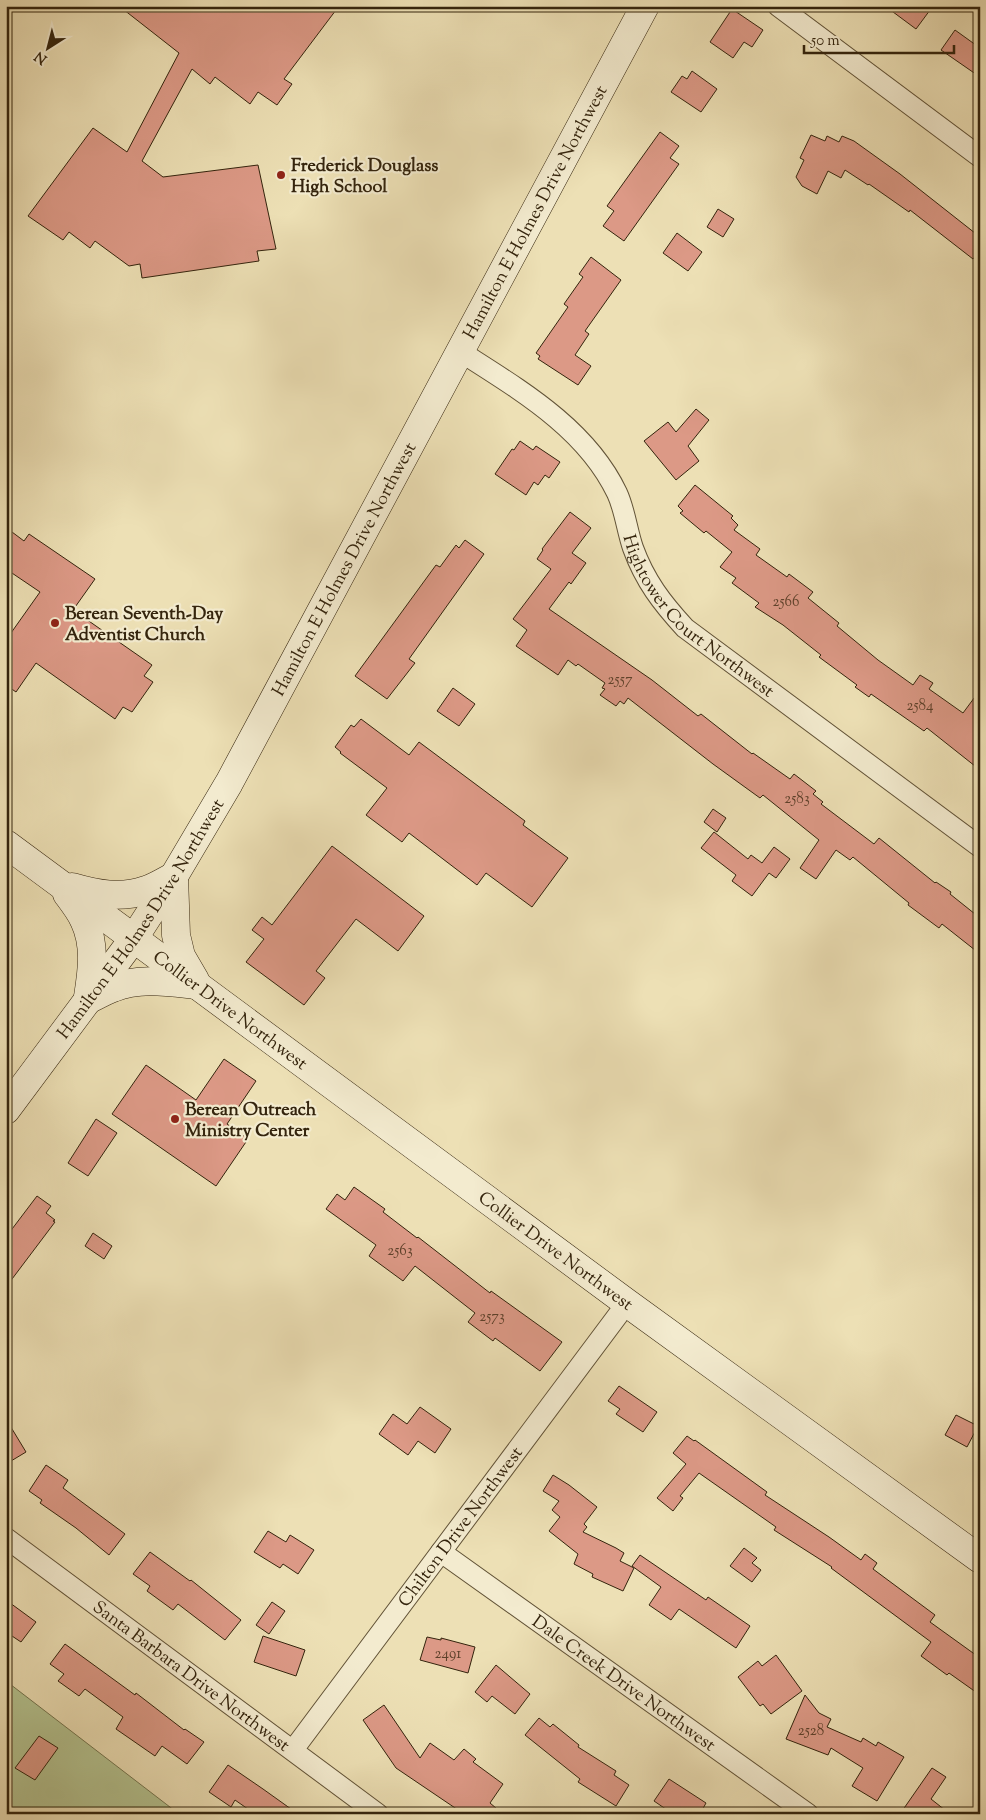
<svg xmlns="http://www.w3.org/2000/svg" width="986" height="1820" font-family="'Sorts Mill Goudy',serif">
<rect width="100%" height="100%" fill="#ede0b5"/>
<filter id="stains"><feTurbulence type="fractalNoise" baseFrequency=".004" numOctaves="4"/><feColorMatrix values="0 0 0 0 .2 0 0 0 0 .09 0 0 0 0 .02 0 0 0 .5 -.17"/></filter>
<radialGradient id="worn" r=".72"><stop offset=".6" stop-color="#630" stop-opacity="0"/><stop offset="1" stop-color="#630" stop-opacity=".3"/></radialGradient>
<polygon fill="#b4c390" stroke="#74744e" points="6,1681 179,1814 6,1814"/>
<g fill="#dc9986" stroke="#34240d">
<polygon points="119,6 339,6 284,79 292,84 277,105 258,92 250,104 215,77 210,84 192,69 142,161 163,177 258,165 276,249 257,251 259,261 142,278 140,264 129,266 95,241 90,248 69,232 63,240 28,216 93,128 127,152 179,53"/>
<polygon points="885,6 933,6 916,29"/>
<polygon points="732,9 763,30 752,47 744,42 733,58 710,42"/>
<polygon points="955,30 980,48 980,77 941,50"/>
<polygon points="692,71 717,89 701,112 671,92 682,76 687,79"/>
<polygon points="660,132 679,146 670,158 679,164 624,241 603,226 614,211 607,206"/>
<polygon points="811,135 825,141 827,136 839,142 842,136 854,141 900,174 980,237 980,251 973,259 910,210 909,212 869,184 868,185 845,170 841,178 828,171 817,194 802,186 796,177 804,160 800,158"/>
<polygon points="718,209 734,219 723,237 707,227"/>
<polygon points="677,233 702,252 688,271 663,253"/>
<polygon points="591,257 621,280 585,331 589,334 575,355 591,366 578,385 538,359 540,356 536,353 568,307 564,304 583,277 579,274"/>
<polygon points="696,409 709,420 688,446 699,461 676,480 644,441 668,422 676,432"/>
<polygon points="520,441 533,450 536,446 560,462 549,478 545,475 538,485 534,482 526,495 495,474 512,449 514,450"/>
<polygon points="695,485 733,516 731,518 738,525 734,530 760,549 756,555 787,577 789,574 813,592 808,598 839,623 837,626 878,660 913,685 920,675 933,683 929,689 963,713 980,690 980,770 927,728 924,731 871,694 869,697 855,687 857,685 819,657 821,655 783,625 755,607 759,603 732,583 736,578 720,567 732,552 706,531 704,533 680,513 683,511 678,506"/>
<polygon points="570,512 591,528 572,553 586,563 571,584 569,582 549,609 652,680 698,716 701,714 752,754 753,753 790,779 794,774 816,791 813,794 823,802 821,804 874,844 879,838 935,883 936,882 951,892 950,894 980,918 980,954 942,924 939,928 908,905 909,903 853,857 850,860 836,850 816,879 800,868 819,840 763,795 760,798 713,764 628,698 624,704 620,701 616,706 600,695 605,689 602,688 605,683 578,664 576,666 568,660 558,675 516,646 527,630 513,619 551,569 537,559 543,550 542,549"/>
<polygon points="12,532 24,541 29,534 95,579 73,610 152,665 144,676 153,682 132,712 123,707 115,719 36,663 16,692 6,685 6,640 40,592 6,569 6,541"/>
<polygon points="465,540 484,554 409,659 415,663 387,699 355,676 436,565 440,567 456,545 459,548"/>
<polygon points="453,688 475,704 459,726 437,711"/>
<polygon points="361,719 409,755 419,742 525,821 523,825 568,858 532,907 486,873 477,885 409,833 402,842 366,815 387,788 340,753 341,752 335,747 351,725 354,727"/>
<polygon points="713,809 726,818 717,832 704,822"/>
<polygon points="714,832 748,859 751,855 762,863 774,847 790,859 776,878 769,873 752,896 732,881 736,875 701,848"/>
<polygon points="332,846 424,916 398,951 356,919 316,971 325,978 304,1005 246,962 264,939 252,930 262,917 272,925"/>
<polygon points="224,1059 256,1081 227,1124 248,1139 216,1186 112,1114 146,1065 196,1100"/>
<polygon points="96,1119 117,1133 88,1176 68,1163"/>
<polygon points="354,1187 385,1209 383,1212 417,1238 418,1237 490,1293 491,1291 562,1342 540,1371 495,1338 493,1341 468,1322 475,1313 415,1266 403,1281 369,1256 376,1245 326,1209 337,1194 345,1200"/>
<polygon points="37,1196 51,1206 46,1213 55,1220 53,1221 55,1222 6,1287 6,1237"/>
<polygon points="93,1233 112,1246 104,1259 85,1246"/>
<polygon points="619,1386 657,1412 643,1432 616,1414 620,1409 608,1401"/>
<polygon points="420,1407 451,1429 435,1453 418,1441 408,1455 379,1434 393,1414 407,1424"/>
<polygon points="956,1415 978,1426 967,1447 945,1435"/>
<polygon points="6,1419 26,1452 6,1464"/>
<polygon points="687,1436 694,1441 695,1440 767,1492 765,1495 829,1537 861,1560 865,1554 877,1563 873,1569 935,1615 930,1622 980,1658 980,1695 949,1673 947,1675 921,1656 931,1642 831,1568 832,1567 774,1530 776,1527 699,1473 680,1496 683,1498 673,1511 657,1498 686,1464 673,1453"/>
<polygon points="46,1465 68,1480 63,1488 125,1534 109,1555 76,1528 40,1503 42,1500 29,1491"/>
<polygon points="553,1475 569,1485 597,1507 584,1524 587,1527 583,1532 616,1548 624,1553 620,1561 634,1568 623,1591 592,1577 593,1574 574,1564 578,1554 549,1531 560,1517 552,1510 559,1501 543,1491"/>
<polygon points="268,1531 286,1542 290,1535 314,1550 298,1574 283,1564 280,1568 254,1552"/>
<polygon points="744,1548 757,1558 752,1563 761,1570 752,1582 730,1566"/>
<polygon points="150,1552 190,1581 191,1580 241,1620 225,1640 178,1604 173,1610 147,1591 150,1586 133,1574"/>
<polygon points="640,1555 706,1600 708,1597 750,1626 736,1648 679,1609 671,1620 649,1605 661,1587 632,1566"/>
<polygon points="6,1600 36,1622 21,1642 6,1632"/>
<polygon points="272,1602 285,1611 269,1634 256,1625"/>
<polygon points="263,1636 305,1650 296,1676 254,1662"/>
<polygon points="427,1637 441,1640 441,1638 475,1647 468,1673 420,1660"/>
<polygon points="65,1644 135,1695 136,1693 184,1730 185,1729 204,1742 187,1764 162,1746 155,1756 116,1729 123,1717 85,1689 79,1696 58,1681 64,1674 50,1664"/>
<polygon points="776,1655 802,1691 771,1714 763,1704 760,1706 738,1677 758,1661 762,1666"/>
<polygon points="496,1665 530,1694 515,1714 492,1696 487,1702 475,1692"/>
<polygon points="805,1695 819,1713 831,1719 827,1727 861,1742 863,1738 876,1746 878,1742 904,1757 877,1801 852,1786 863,1768 831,1748 828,1755 786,1739"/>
<polygon points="384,1705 420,1758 430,1743 454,1760 464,1749 476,1759 473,1762 503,1784 490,1803 503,1814 464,1814 396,1768 363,1720"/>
<polygon points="539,1718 550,1727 553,1724 579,1745 578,1747 616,1771 614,1775 629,1785 616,1806 578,1782 580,1779 525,1735"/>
<polygon points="39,1736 58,1748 35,1780 15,1768"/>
<polygon points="228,1765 263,1789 298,1814 255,1814 235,1800 231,1807 209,1792"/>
<polygon points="932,1768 946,1777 931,1799 950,1814 900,1814"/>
<polygon points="669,1779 706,1803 700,1814 673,1814 654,1801"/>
</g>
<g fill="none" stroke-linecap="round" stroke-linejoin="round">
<defs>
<g id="street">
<polyline points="778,6 980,157"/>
<path id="s1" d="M461,352C520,390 586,428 617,493C625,510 627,531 633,548C645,581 662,603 685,628L980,847"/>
<path id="s2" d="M6,1538L378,1814"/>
<path id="s3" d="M441,1552L808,1814"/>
<path id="s4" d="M293,1750L627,1303"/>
</g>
<g id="secondary">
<path id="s5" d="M6,844L627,1303L980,1559"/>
<polyline points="174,876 176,935 181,956 195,980"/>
<path d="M72,887C96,894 121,899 146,890C155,887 165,881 174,876"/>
<path d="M67,894C73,902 80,911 84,920C96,945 92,971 88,997"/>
<path d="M88,1000C96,996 105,991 113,988C139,977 169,982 196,985"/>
<path id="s6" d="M6,1110L134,938L174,876L229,783L645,6"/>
</g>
</defs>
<use href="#street" stroke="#625337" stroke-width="22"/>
<use href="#secondary" stroke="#34240d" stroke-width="29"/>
<use href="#street" stroke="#f3ebcf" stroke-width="20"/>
<use href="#secondary" stroke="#f3ebcf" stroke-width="28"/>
</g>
<g fill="#8f2418" stroke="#f3ebcf" stroke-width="2">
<circle cx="281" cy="175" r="5"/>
<circle cx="55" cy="623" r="5"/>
<circle cx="175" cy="1119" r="5"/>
</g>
<g text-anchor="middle" stroke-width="4.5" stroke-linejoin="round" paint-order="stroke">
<g font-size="15" fill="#5e412b">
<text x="786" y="606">2566</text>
<text x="620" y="684">2557</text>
<text x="920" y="710">2584</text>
<text x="797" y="803">2583</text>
<text x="400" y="1255">2563</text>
<text x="492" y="1321">2573</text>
<text x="448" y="1658">2491</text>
<text x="811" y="1735">2528</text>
</g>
<g font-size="18" font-weight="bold" fill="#34240d" stroke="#f3ebcf" text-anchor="start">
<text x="291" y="171">Frederick Douglass<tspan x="291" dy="21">High School</tspan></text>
<text x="65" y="619">Berean Seventh-Day<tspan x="65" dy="21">Adventist Church</tspan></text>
<text x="185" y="1115">Berean Outreach<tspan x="185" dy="21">Ministry Center</tspan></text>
</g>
<g font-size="18" fill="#34240d" stroke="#f3ebcf">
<text dy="6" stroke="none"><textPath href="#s6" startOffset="1044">Hamilton E Holmes Drive Northwest</textPath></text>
<text dy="6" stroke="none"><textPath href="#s6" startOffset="639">Hamilton E Holmes Drive Northwest</textPath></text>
<text dy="6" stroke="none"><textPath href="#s1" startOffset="366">Hightower Court Northwest</textPath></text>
<text dy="6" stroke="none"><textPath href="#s6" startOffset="234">Hamilton E Holmes Drive Northwest</textPath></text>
<text dy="6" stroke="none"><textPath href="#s5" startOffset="279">Collier Drive Northwest</textPath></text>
<text dy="6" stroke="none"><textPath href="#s5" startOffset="684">Collier Drive Northwest</textPath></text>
<text dy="6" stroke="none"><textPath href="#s4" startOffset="279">Chilton Drive Northwest</textPath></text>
<text dy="6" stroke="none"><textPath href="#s2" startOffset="231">Santa Barbara Drive Northwest</textPath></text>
<text dy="6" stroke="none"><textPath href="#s3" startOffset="225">Dale Creek Drive Northwest</textPath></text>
</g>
</g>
<rect width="986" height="1820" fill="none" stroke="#ede0b5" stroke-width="25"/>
<rect x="8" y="8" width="971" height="1805" fill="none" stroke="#34240d" stroke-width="2.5"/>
<rect x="12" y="12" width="961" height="1795" fill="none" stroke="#34240d"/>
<g transform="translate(48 48) rotate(216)" stroke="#f3ebcf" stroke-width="4" paint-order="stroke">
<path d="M0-4L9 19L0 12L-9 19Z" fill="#34240d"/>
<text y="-8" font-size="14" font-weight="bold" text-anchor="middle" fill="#34240d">N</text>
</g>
<path d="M804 45v8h150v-8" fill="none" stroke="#34240d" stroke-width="2.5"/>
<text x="811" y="45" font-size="15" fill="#34240d" stroke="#f3ebcf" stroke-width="4" paint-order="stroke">50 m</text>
<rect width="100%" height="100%" filter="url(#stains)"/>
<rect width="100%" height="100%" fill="url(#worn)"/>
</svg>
